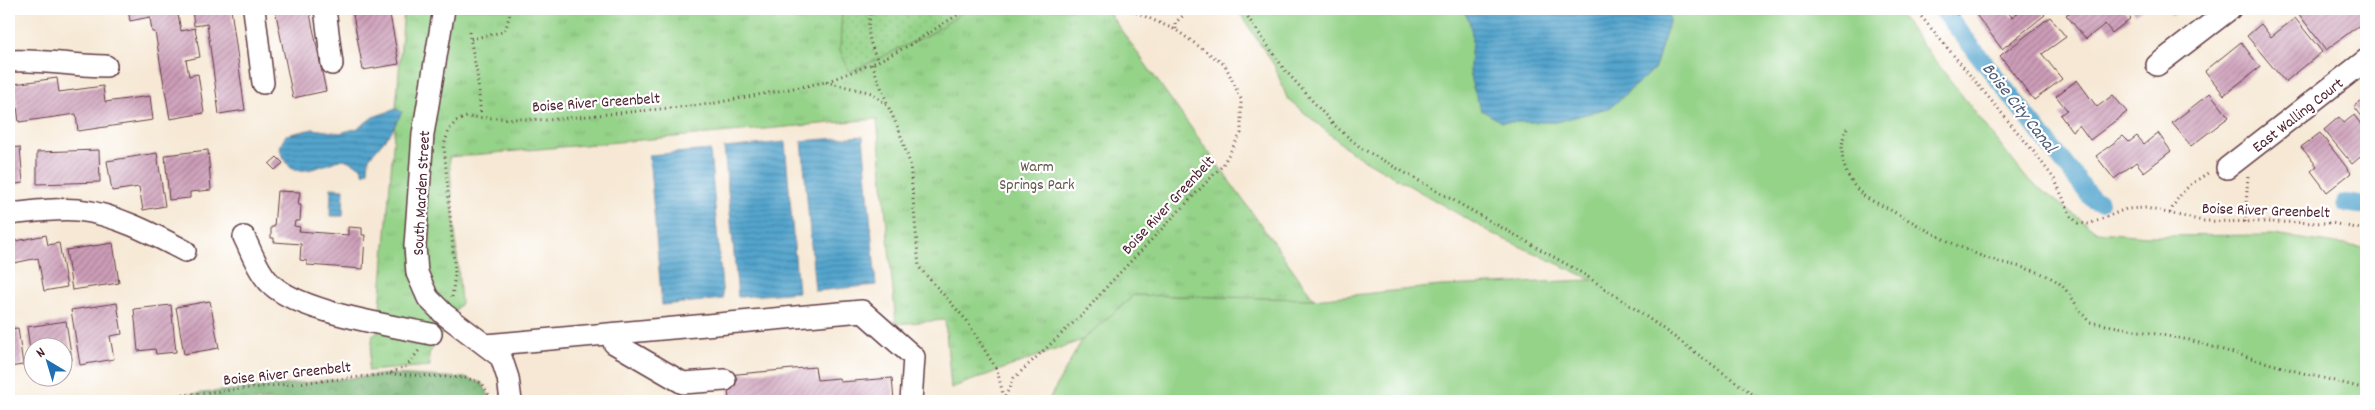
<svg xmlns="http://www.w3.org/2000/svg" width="2375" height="410" font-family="Dekko,sans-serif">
<defs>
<pattern id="forest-crowns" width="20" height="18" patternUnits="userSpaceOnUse" patternTransform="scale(1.25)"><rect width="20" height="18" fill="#78b575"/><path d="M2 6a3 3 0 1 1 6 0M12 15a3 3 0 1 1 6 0" fill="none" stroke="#649360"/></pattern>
<pattern id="park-tufts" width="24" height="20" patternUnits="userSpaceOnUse" patternTransform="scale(1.25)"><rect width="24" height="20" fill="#95d389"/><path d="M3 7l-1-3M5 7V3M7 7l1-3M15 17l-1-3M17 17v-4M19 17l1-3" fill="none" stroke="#82b576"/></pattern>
<pattern id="garden-dots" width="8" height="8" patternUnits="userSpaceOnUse" patternTransform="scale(1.25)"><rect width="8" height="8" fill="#95d389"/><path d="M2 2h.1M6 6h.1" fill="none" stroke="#82b576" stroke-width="1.8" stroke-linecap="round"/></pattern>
<pattern id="water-rules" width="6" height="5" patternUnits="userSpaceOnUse" patternTransform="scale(1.25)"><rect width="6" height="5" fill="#52a4cd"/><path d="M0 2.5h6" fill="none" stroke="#4685a7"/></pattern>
<pattern id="building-hatch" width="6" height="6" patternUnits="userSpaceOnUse" patternTransform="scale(1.25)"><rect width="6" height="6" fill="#cc9db8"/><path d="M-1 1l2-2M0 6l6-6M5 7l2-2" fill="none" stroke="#a87f96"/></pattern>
</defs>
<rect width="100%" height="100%" fill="#fff"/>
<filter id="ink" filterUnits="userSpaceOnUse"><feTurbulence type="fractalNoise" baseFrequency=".02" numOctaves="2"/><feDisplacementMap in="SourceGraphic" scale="10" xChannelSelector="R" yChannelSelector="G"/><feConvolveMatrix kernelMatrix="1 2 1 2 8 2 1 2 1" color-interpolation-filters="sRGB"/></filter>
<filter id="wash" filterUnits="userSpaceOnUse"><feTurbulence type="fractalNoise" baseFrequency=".0096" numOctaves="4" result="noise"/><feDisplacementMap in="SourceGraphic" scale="20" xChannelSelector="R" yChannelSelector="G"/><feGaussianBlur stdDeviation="1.12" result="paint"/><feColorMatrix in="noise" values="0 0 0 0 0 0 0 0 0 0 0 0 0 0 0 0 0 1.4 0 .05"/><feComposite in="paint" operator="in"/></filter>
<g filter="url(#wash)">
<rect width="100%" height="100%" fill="#f6e8d4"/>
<polygon fill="#95d389" stroke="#70795a" points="1237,9 1895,9 2027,179 2097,232 2148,236 2273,235 2366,248 2366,401 1048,401 1082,340 1134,295 1314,299 1441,286 1593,280 1493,234 1351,152 1287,98 1274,65"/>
<polygon fill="url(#forest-crowns)" stroke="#616a50" points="389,374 466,378 482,383 492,401 123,401"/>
<polygon fill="url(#park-tufts)" stroke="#70795a" points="404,9 1106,9 1314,299 1134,295 1082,340 951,388 945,320 896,324 877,119 449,157 461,303 429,354 430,366 368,371 373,334 378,333"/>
<polygon fill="url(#garden-dots)" stroke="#70795a" points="842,9 967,9 932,33 850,72 840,50"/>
<g fill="url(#water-rules)" stroke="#4e627c">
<path d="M1462,9H1666L1670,19L1655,68L1611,107L1557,122H1502L1481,110C1478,100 1473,90 1471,80C1466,54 1481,34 1462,9Z"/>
<path d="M396,109L402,112L391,132L369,158L368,171L364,174L360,166L344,159C327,162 296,182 285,160C278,147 279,148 286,135L313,129L340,133L358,128L373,117Z"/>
<polygon points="863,136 876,285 815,291 802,141"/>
<polygon points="785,142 798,292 738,297 724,148"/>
<polygon points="710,150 723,299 662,305 649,155"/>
<polygon points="331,188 344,189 343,216 330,216"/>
</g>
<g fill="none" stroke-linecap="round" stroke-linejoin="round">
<g stroke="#52a4cd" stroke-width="18">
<polyline points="1942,9 2093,200 2100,202"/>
<polyline points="2345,203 2366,206"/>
</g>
</g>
<g id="blocks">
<g fill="url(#building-hatch)">
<polygon points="128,9 177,9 181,31 195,28 200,57 186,60 189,76 198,74 204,113 170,119 155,32 152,32 150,17 130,21"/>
<polygon points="192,9 231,9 245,110 219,114 207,24 194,26"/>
<polygon points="275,9 309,9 326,91 293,98"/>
<polygon points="352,9 389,9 399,64 363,70"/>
<polygon points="1952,9 1966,9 1957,15"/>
<polygon points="1978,9 2005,9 2012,17 2023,9 2041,9 2045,15 2002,49 1974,12"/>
<polygon points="2074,9 2123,9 2131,18 2112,33 2105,24 2086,39 2066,15"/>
<polygon points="2132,9 2143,9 2136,14"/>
<polygon points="2167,9 2182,9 2172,16"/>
<polygon points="2295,9 2322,9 2323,11 2326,9 2361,9 2366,20 2326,50"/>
<polygon points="2050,17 2066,37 2042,54 2062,79 2034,100 2000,56"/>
<polygon points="2295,18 2322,52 2285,82 2247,36 2261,24 2271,37"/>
<polygon points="2241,42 2260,67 2224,95 2205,71"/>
<polygon points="57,78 59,92 103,86 105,102 150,96 153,120 78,131 76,114 19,122 14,84"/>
<polygon points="2077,80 2097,107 2113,95 2127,112 2090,140 2079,125 2072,131 2060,115 2067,110 2056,96"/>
<polygon points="2210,93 2229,117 2191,146 2172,123"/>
<polygon points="2366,97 2366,122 2354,106"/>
<polygon points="2354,115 2366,131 2366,152 2352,164 2324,130 2339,117 2344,123"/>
<polygon points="2158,133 2171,151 2144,172 2136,162 2114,179 2096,156 2123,136 2129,142 2137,136 2144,144"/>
<polygon points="2320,133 2351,173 2327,192 2311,171 2317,166 2301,147"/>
<polygon points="20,147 23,183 9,185 9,148"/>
<polygon points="99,150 100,182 37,184 37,152"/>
<polygon points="208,150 211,190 190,192 190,198 169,200 165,155"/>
<polygon points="157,153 165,206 143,210 139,187 112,191 107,161"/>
<polygon points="277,157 283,163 275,170 269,164"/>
<polygon points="277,191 300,192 298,205 301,205 300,221 295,221 294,226 300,227 299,231 348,235 348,227 362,228 362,235 365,235 363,269 307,265 307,261 300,260 301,244 274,242 274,238 271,238 271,227 274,227"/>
<polygon points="46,235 48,245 59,243 67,287 44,291 38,258 14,263 11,242"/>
<polygon points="113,243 119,283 72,290 66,250"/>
<polygon points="210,301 219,348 184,354 176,307"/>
<polygon points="117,303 122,334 110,336 114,359 80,365 71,310"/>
<polygon points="171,305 176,352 156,354 155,349 138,351 134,309"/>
<polygon points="66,321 72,360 62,361 62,348 32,348 31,358 27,327"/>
<polygon points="18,328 23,365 9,367 9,329"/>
<polygon points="815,367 817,380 839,378 840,382 892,378 894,401 729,401 727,375"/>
</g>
</g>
</g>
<g filter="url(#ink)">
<use href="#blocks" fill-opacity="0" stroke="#643d44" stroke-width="1"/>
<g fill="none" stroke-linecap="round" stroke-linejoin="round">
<defs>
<g id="minor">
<polyline points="254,9 263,83"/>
<polyline points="325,9 332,64"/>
<polyline points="444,9 423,134 415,246 417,273 428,298 444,314 501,357 508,378 511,401"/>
<path d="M9,61C42,59 73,66 106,66"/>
<polyline points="2157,65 2230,9"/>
<polyline points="2227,168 2366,60"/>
<path d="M9,214C31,212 55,208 78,210C115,214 153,234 185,251"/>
<path d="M244,237C251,251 257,269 268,281C295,312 390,325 431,334"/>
<polyline points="612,334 614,343 683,383 725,380"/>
<polyline points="486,345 862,311 914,357 911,401"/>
</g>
</defs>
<use href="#minor" stroke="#643d44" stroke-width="24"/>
<g stroke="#643d44" stroke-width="3" stroke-dasharray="1 4" stroke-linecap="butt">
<path d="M872,9C865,29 869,42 878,61"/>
<polyline points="1242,9 1285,70 1333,124 1361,148 1582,273 1644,315 1762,401"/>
<polyline points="1915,9 2034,152 2055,180 2071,216 2078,223 2089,224 2126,209 2146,208 2203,221 2332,223 2366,230"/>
<polyline points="1176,29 1175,23 1190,9"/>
<polyline points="469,32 477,74 481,116"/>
<polyline points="471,39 502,32 506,28 511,9"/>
<polyline points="872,64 888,105"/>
<polyline points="826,82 872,93 888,106 899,130 910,164 919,267 967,321 997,370 1004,398"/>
<path d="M1847,128C1836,150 1844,178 1862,194C1869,201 1883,205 1892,211C1922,227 1952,245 1984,257C2008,266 2030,266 2053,279C2070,288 2076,310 2090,322L2189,340L2299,372L2366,389"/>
<path d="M2170,213C2180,190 2191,184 2211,171"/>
<polyline points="2245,222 2248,175"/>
<polyline points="452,297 455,274 444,145 449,130 456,121 467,117 548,120 710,104 826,82 872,64 908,46 967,9"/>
<polyline points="390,374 466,378 482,383 491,399"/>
<polyline points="123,401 389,374 407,366 420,349"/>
<polyline points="1003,401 1014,378 1084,313 1110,283 1222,166 1241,133 1241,99 1225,65 1176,30 1128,9"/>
</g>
<use href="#minor" stroke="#fff" stroke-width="21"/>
</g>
</g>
<g text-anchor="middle" stroke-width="4.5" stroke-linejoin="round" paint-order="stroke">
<g font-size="16" fill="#4a1f2b" stroke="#fff">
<text transform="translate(596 101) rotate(-4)" y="6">Boise River Greenbelt</text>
<text transform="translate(2297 114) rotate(-38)" y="6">East Walling Court</text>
<text transform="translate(420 193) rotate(-87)" y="6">South Marden Street</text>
<text transform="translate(1167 204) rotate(-47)" y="6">Boise River Greenbelt</text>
<text transform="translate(2266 209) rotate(2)" y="6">Boise River Greenbelt</text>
<text transform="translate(287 372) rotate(-6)" y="6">Boise River Greenbelt</text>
</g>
<g font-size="16" fill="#605547" stroke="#fff">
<text x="1037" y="171">Warm<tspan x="1037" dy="18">Springs Park</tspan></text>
</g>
<g font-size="18" font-style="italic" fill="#4e5b74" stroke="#fff">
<text transform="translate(2020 107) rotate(52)" y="6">Boise City Canal</text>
</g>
</g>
<rect width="2375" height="410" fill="none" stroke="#fff" stroke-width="30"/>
<g transform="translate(48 362) rotate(322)"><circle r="24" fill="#ffffff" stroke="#b7a5aa"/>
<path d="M0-4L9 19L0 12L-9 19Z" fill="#1f6fb2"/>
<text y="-8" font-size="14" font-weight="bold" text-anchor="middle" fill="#4a1f2b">N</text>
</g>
</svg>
